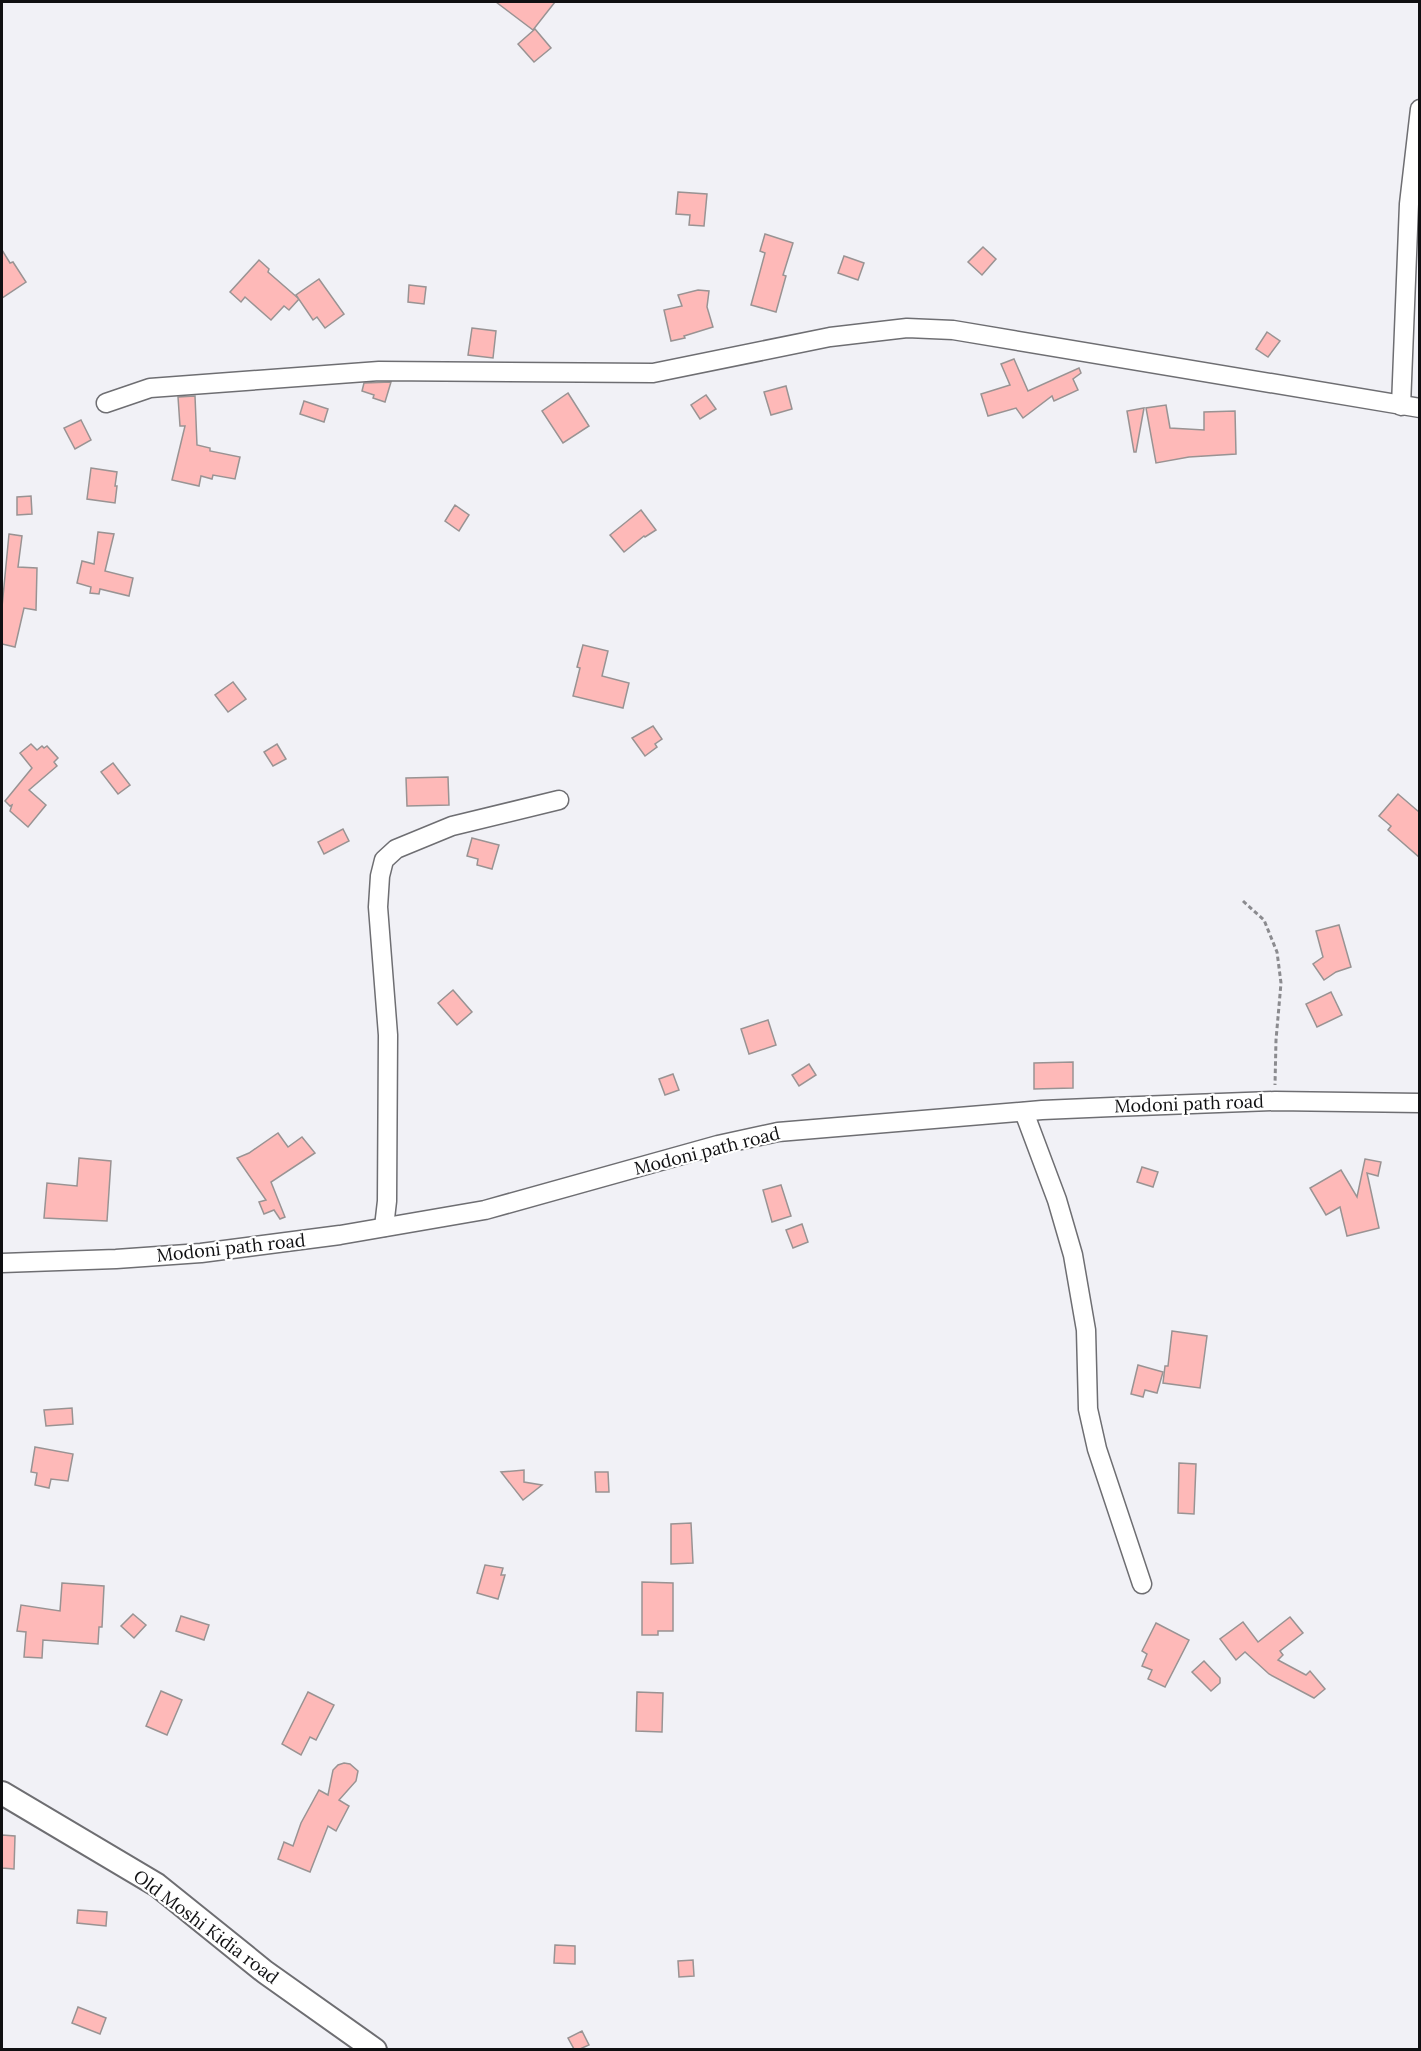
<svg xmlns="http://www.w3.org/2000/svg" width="1421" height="2051" font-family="Lora,serif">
<rect width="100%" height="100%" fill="#f1f1f6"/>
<g fill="#feb9b8" stroke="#999393" stroke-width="1.5">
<polygon points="496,2 555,2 533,30"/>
<polygon points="535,29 551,48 534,62 518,44"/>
<polygon points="678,192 707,194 704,226 689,225 690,215 676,214"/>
<polygon points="765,234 793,243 783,275 786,276 776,312 751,305 765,253 760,251"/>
<polygon points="983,247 996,259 982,275 968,262"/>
<polygon points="2,250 10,263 13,262 26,282 2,298"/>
<polygon points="844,256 864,263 858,280 838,273"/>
<polygon points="259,260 269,269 268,272 299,299 289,310 284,306 271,320 245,297 241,302 230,292"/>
<polygon points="319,279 344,314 325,328 317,317 313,320 296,295"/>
<polygon points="409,285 426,287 424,304 408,302"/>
<polygon points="698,290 709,291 707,307 713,327 684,336 685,338 671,341 664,310 682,306 678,295"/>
<polygon points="472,328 496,331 493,358 468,355"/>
<polygon points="1267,332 1280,341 1268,357 1256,349"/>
<polygon points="1014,359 1028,391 1079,368 1081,373 1073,379 1078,390 1054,401 1052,396 1023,418 1016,408 988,416 981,394 1010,385 1001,364"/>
<polygon points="391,382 385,402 373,398 374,395 362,391 364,383"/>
<polygon points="786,386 792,409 771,415 764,392"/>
<polygon points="568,393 589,426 563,443 542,411"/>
<polygon points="706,395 716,409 700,419 691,405"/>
<polygon points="195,396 197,445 210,448 210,451 240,457 235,479 213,475 212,479 201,476 199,486 172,480 185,426 180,426 178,397"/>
<polygon points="304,401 328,409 324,422 300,414"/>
<polygon points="1166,405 1170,428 1204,430 1204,412 1235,411 1236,454 1189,457 1156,463 1146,408"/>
<polygon points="1144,408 1136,452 1134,452 1127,411"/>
<polygon points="81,420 91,440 75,449 64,428"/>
<polygon points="91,468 117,472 115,486 117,486 115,503 87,499"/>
<polygon points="31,496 32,514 17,515 17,497"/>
<polygon points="455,505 469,515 459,531 445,521"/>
<polygon points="641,510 656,530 645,537 644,536 624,552 610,535"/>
<polygon points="98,532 114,534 105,571 133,578 129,596 100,589 99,594 90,593 91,587 77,583 82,561 94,564"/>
<polygon points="9,534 22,536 18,567 37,568 36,610 24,608 15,647 2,644 2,607"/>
<polygon points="583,645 608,651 602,676 629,683 623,708 573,696 580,668 577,667"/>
<polygon points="233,682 246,699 228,712 215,695"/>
<polygon points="653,726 662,739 655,744 657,747 645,756 632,738"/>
<polygon points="31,744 37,750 42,746 44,748 47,746 58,758 54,762 57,766 29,790 46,805 28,827 10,811 12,805 10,806 5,801 32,768 20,753"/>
<polygon points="277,744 286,759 273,766 264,752"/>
<polygon points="113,763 130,785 118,794 101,772"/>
<polygon points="448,777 449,805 407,806 406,778"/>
<polygon points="1398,794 1419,812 1419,857 1388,830 1391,826 1379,816"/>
<polygon points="343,829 349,841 324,854 318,842"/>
<polygon points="472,838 499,845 492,869 477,865 478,859 467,856"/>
<polygon points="1339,925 1351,967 1336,972 1324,980 1313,964 1323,957 1316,931"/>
<polygon points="453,990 472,1012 457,1025 438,1003"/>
<polygon points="1331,992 1342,1015 1317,1027 1306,1004"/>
<polygon points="768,1020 776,1045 749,1054 741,1029"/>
<polygon points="1073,1062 1073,1088 1034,1089 1034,1063"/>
<polygon points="809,1064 816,1075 799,1086 792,1075"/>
<polygon points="673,1074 679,1090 665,1095 659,1079"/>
<polygon points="278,1133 288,1147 302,1137 315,1153 271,1182 285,1217 280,1219 274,1210 264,1214 259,1202 266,1200 237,1158 249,1153"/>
<polygon points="79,1158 111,1161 107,1221 44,1218 47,1183 77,1186"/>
<polygon points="1365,1159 1381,1162 1378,1176 1367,1173 1379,1228 1347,1236 1340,1207 1326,1215 1310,1188 1341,1170 1357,1197"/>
<polygon points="1142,1167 1158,1172 1153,1187 1137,1182"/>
<polygon points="781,1185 791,1216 772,1222 763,1190"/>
<polygon points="802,1224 808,1242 793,1248 786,1230"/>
<polygon points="1172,1331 1207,1336 1200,1388 1163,1383 1165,1366 1168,1366"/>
<polygon points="1138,1365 1163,1372 1157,1393 1145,1390 1143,1397 1131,1394"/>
<polygon points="72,1408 73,1424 46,1426 44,1410"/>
<polygon points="35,1447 73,1454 68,1481 51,1479 49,1488 35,1485 37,1473 31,1472"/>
<polygon points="1179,1463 1196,1464 1194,1514 1178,1513"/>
<polygon points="524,1470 524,1482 542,1485 523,1500 501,1472"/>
<polygon points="595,1472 608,1472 609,1492 596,1492"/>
<polygon points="691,1523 693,1563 671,1564 671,1524"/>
<polygon points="485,1565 503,1568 501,1575 505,1575 498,1599 477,1593"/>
<polygon points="642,1582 673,1583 673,1631 658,1631 658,1635 642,1635"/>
<polygon points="62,1583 104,1586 102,1627 99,1627 98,1644 43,1640 42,1658 24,1657 26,1632 17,1631 21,1605 60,1611"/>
<polygon points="133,1614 146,1625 134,1638 121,1626"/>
<polygon points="181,1616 209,1625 204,1640 176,1631"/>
<polygon points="1290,1617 1303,1633 1280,1651 1283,1655 1278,1660 1306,1675 1310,1671 1325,1689 1314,1698 1269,1674 1245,1652 1236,1660 1220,1639 1243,1622 1258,1642"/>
<polygon points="1156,1623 1189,1640 1165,1687 1148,1679 1152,1670 1142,1666 1147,1654 1142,1651"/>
<polygon points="1204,1661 1220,1678 1220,1683 1211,1691 1192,1672"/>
<polygon points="161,1691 182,1700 167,1735 146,1726"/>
<polygon points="308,1692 334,1705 316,1740 310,1737 301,1755 282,1744"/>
<polygon points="637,1692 663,1693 662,1732 636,1731"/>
<polygon points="344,1763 350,1764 358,1771 356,1781 339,1800 349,1806 336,1831 328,1826 310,1872 278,1859 284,1842 293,1846 301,1823 319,1790 328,1795 333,1770 338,1765"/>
<polygon points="2,1835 15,1836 14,1869 2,1868"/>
<polygon points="78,1910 107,1912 106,1926 77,1923"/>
<polygon points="555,1945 575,1946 575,1964 554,1963"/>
<polygon points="693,1960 694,1976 679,1977 678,1961"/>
<polygon points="78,2007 106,2018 100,2034 72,2023"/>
<polygon points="582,2031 589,2045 580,2049 574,2049 568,2038"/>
</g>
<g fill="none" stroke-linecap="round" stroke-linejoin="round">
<defs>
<g id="minor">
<polyline points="106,403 150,388 379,371 653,373 830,337 907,328 953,330 1420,408"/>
<polyline points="1401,406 1409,204 1420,109"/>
<polyline points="1024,1112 1057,1200 1073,1255 1086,1330 1088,1409 1097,1449 1142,1584"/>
<polyline points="384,1227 387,1201 388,1035 378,907 380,876 384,860 396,849 452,826 559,800"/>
<polyline points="2,1263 116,1259 201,1253 340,1235 485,1210 718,1145 778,1132 1042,1110 1112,1107 1275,1101 1420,1103"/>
</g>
<polyline id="tertiary" points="2,1793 157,1885 265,1972 375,2050"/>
</defs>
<use href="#minor" stroke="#6e6e72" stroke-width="21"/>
<use href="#tertiary" stroke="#6e6e72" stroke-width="26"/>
<polyline stroke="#8b8b8f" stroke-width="3" stroke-dasharray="4.5 3" stroke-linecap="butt" points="1243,901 1264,920 1277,952 1281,983 1276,1040 1275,1085"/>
<use href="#minor" stroke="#fff" stroke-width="18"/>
<use href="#tertiary" stroke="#fff" stroke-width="22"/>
</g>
<g text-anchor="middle" stroke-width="4.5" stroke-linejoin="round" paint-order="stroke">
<g font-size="18" fill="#101012" stroke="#fff">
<text transform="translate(1189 1104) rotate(-2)" y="6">Modoni path road</text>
<text transform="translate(707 1151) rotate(-14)" y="6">Modoni path road</text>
<text transform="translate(231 1248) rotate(-6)" y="6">Modoni path road</text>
<text transform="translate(206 1927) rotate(37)" y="6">Old Moshi Kidia road</text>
</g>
</g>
<rect width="1421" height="2051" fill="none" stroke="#101012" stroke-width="6"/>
</svg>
